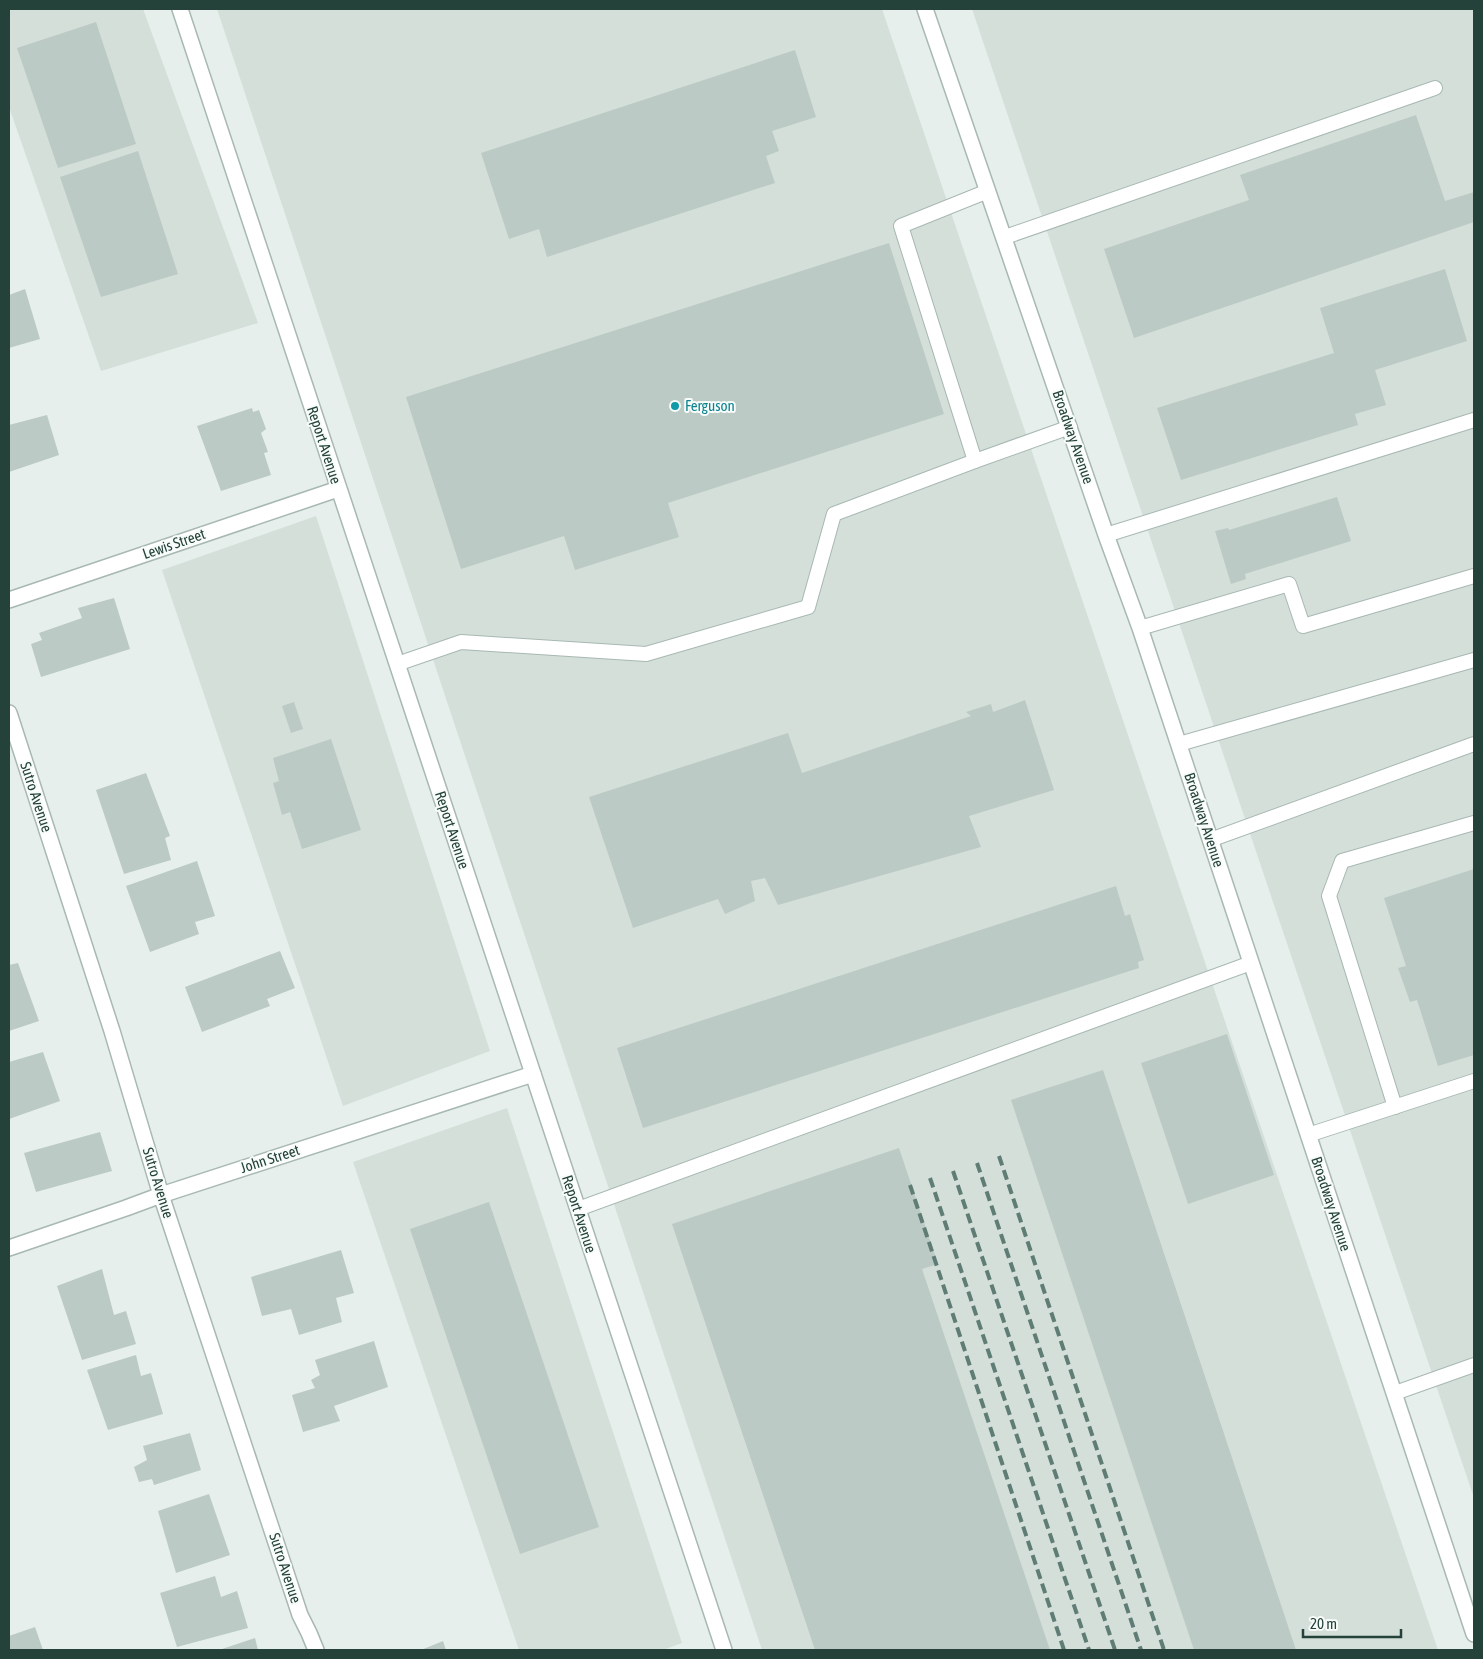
<svg xmlns="http://www.w3.org/2000/svg" width="1483" height="1659" font-family="'Asap Condensed',sans-serif">
<rect width="100%" height="100%" fill="#e6efeb"/>
<g fill="#d4dfda">
<polygon points="9,9 143,9 258,323 101,371 9,107"/>
<polygon points="217,9 882,9 1438,1650 762,1650"/>
<polygon points="972,9 1474,9 1474,1498"/>
<polygon points="316,516 490,1051 343,1106 162,570"/>
<polygon points="507,1108 682,1643 663,1650 519,1650 353,1162"/>
</g>
<g fill="#bbcac4">
<polygon points="96,22 136,144 58,168 17,48"/>
<polygon points="795,50 816,117 772,131 779,151 766,156 775,183 547,257 539,229 509,239 481,153"/>
<polygon points="1416,115 1445,201 1474,192 1474,222 1134,338 1104,249 1249,200 1240,175"/>
<polygon points="138,151 178,274 101,297 60,177"/>
<polygon points="889,243 944,414 668,503 679,537 575,570 564,536 461,569 406,397"/>
<polygon points="1445,269 1467,341 1375,370 1386,405 1355,414 1358,425 1181,480 1157,408 1334,353 1320,308"/>
<polygon points="25,289 40,339 9,348 9,295"/>
<polygon points="252,408 253,412 259,410 266,429 261,433 268,452 264,453 271,475 221,491 197,426"/>
<polygon points="47,415 59,455 9,472 9,425"/>
<polygon points="1337,497 1351,541 1245,574 1246,579 1231,584 1215,531 1228,528 1229,530"/>
<polygon points="114,598 130,649 41,677 31,644 42,640 39,633 82,618 78,608"/>
<polygon points="1025,700 1054,790 969,816 981,847 778,905 765,878 751,881 755,901 725,914 718,899 633,928 589,797 788,733 802,773 971,716 966,712 991,704 993,712"/>
<polygon points="294,702 303,729 291,733 282,706"/>
<polygon points="331,739 361,830 302,849 290,812 282,815 273,783 279,781 273,758"/>
<polygon points="146,773 170,836 165,838 171,860 124,874 96,790"/>
<polygon points="197,861 215,916 195,922 199,934 150,952 126,886"/>
<polygon points="1474,869 1474,1055 1438,1066 1417,1000 1410,1002 1398,968 1406,966 1384,898"/>
<polygon points="1116,886 1125,916 1130,914 1144,960 1138,962 1139,968 643,1128 617,1048"/>
<polygon points="280,951 295,988 267,999 270,1006 202,1032 185,987"/>
<polygon points="18,963 39,1021 9,1031 9,965"/>
<polygon points="1227,1034 1274,1175 1188,1204 1141,1063"/>
<polygon points="43,1052 60,1101 9,1119 9,1062"/>
<polygon points="1103,1070 1296,1650 1194,1650 1011,1100"/>
<polygon points="100,1132 112,1171 36,1192 24,1153"/>
<polygon points="899,1148 938,1264 922,1269 1050,1650 815,1650 672,1224"/>
<polygon points="489,1202 599,1527 520,1554 410,1229"/>
<polygon points="341,1250 354,1293 336,1298 342,1322 299,1335 291,1309 262,1316 251,1277"/>
<polygon points="102,1269 114,1315 126,1311 136,1344 82,1360 57,1286"/>
<polygon points="374,1341 388,1387 334,1406 340,1421 303,1432 292,1395 315,1388 311,1380 320,1375 315,1360"/>
<polygon points="136,1355 141,1376 151,1373 163,1414 108,1430 87,1370"/>
<polygon points="190,1433 201,1470 154,1485 152,1479 139,1482 134,1467 147,1460 143,1446"/>
<polygon points="209,1494 230,1555 176,1573 158,1511"/>
<polygon points="215,1576 221,1597 237,1591 248,1628 177,1647 160,1593"/>
<polygon points="35,1627 43,1650 9,1650 9,1636"/>
<polygon points="255,1638 258,1650 219,1650"/>
<polygon points="443,1641 446,1650 421,1650"/>
</g>
<g fill="none" stroke-linecap="round" stroke-linejoin="round">
<defs>
<g id="lane">
<polyline points="988,191 901,226 975,461 1070,427"/>
<polyline points="1005,237 1435,88"/>
<polyline points="1106,535 1474,420"/>
<polyline points="1140,628 1289,584 1303,626 1474,576"/>
<polyline points="397,664 461,642 646,654 808,607 834,514 975,461"/>
<polyline points="1179,744 1474,660"/>
<polyline points="1210,840 1474,744"/>
<polyline points="1395,1107 1329,896 1342,861 1474,823"/>
<polyline points="1308,1135 1474,1081"/>
<polyline points="578,1209 1251,963"/>
<polyline points="1395,1393 1474,1365"/>
</g>
<g id="street">
<polyline points="180,9 724,1650"/>
<polyline points="925,9 1106,535 1140,628 1474,1634"/>
<polyline points="9,600 338,489"/>
<polyline points="9,713 112,1031 161,1195 300,1615 309,1633 316,1650"/>
<polyline points="9,1248 126,1208 161,1195 533,1074"/>
</g>
</defs>
<use href="#lane" stroke="#a8b8b2" stroke-width="16"/>
<use href="#street" stroke="#a8b8b2" stroke-width="18"/>
<use href="#lane" stroke="#fff" stroke-width="14"/>
<use href="#street" stroke="#fff" stroke-width="15"/>
<g stroke="#5f7d75" stroke-width="4" stroke-dasharray="10 5" stroke-linecap="butt">
<polyline points="999,1156 1164,1650"/>
<polyline points="977,1163 1141,1650"/>
<polyline points="953,1171 1115,1650"/>
<polyline points="930,1178 1089,1650"/>
<polyline points="910,1185 1064,1650"/>
</g>
</g>
<circle fill="#0f9aa8" stroke="#f7fbf9" stroke-width="2" cx="675" cy="406" r="5"/>
<g text-anchor="middle" stroke-width="4" stroke-linejoin="round" paint-order="stroke">
<g font-size="15" fill="#0d838f" stroke="#f7fbf9" text-anchor="start">
<text x="685" y="411">Ferguson</text>
</g>
<g font-size="15" fill="#24423a" stroke="#f7fbf9">
<text transform="translate(1073 437) rotate(71)" y="5">Broadway Avenue</text>
<text transform="translate(324 445) rotate(72)" y="5">Report Avenue</text>
<text transform="translate(174 544) rotate(-19)" y="5">Lewis Street</text>
<text transform="translate(36 797) rotate(72)" y="5">Sutro Avenue</text>
<text transform="translate(1204 820) rotate(72)" y="5">Broadway Avenue</text>
<text transform="translate(452 830) rotate(72)" y="5">Report Avenue</text>
<text transform="translate(270 1159) rotate(-18)" y="5">John Street</text>
<text transform="translate(158 1183) rotate(73)" y="5">Sutro Avenue</text>
<text transform="translate(1331 1204) rotate(72)" y="5">Broadway Avenue</text>
<text transform="translate(579 1214) rotate(72)" y="5">Report Avenue</text>
<text transform="translate(285 1568) rotate(72)" y="5">Sutro Avenue</text>
</g>
</g>
<rect width="1483" height="1659" fill="none" stroke="#24423a" stroke-width="20"/>
<path d="M1303 1629v8h98v-8" fill="none" stroke="#24423a" stroke-width="2.5"/>
<text x="1310" y="1629" font-size="15" fill="#24423a" stroke="#f7fbf9" stroke-width="4" paint-order="stroke">20 m</text>
</svg>
